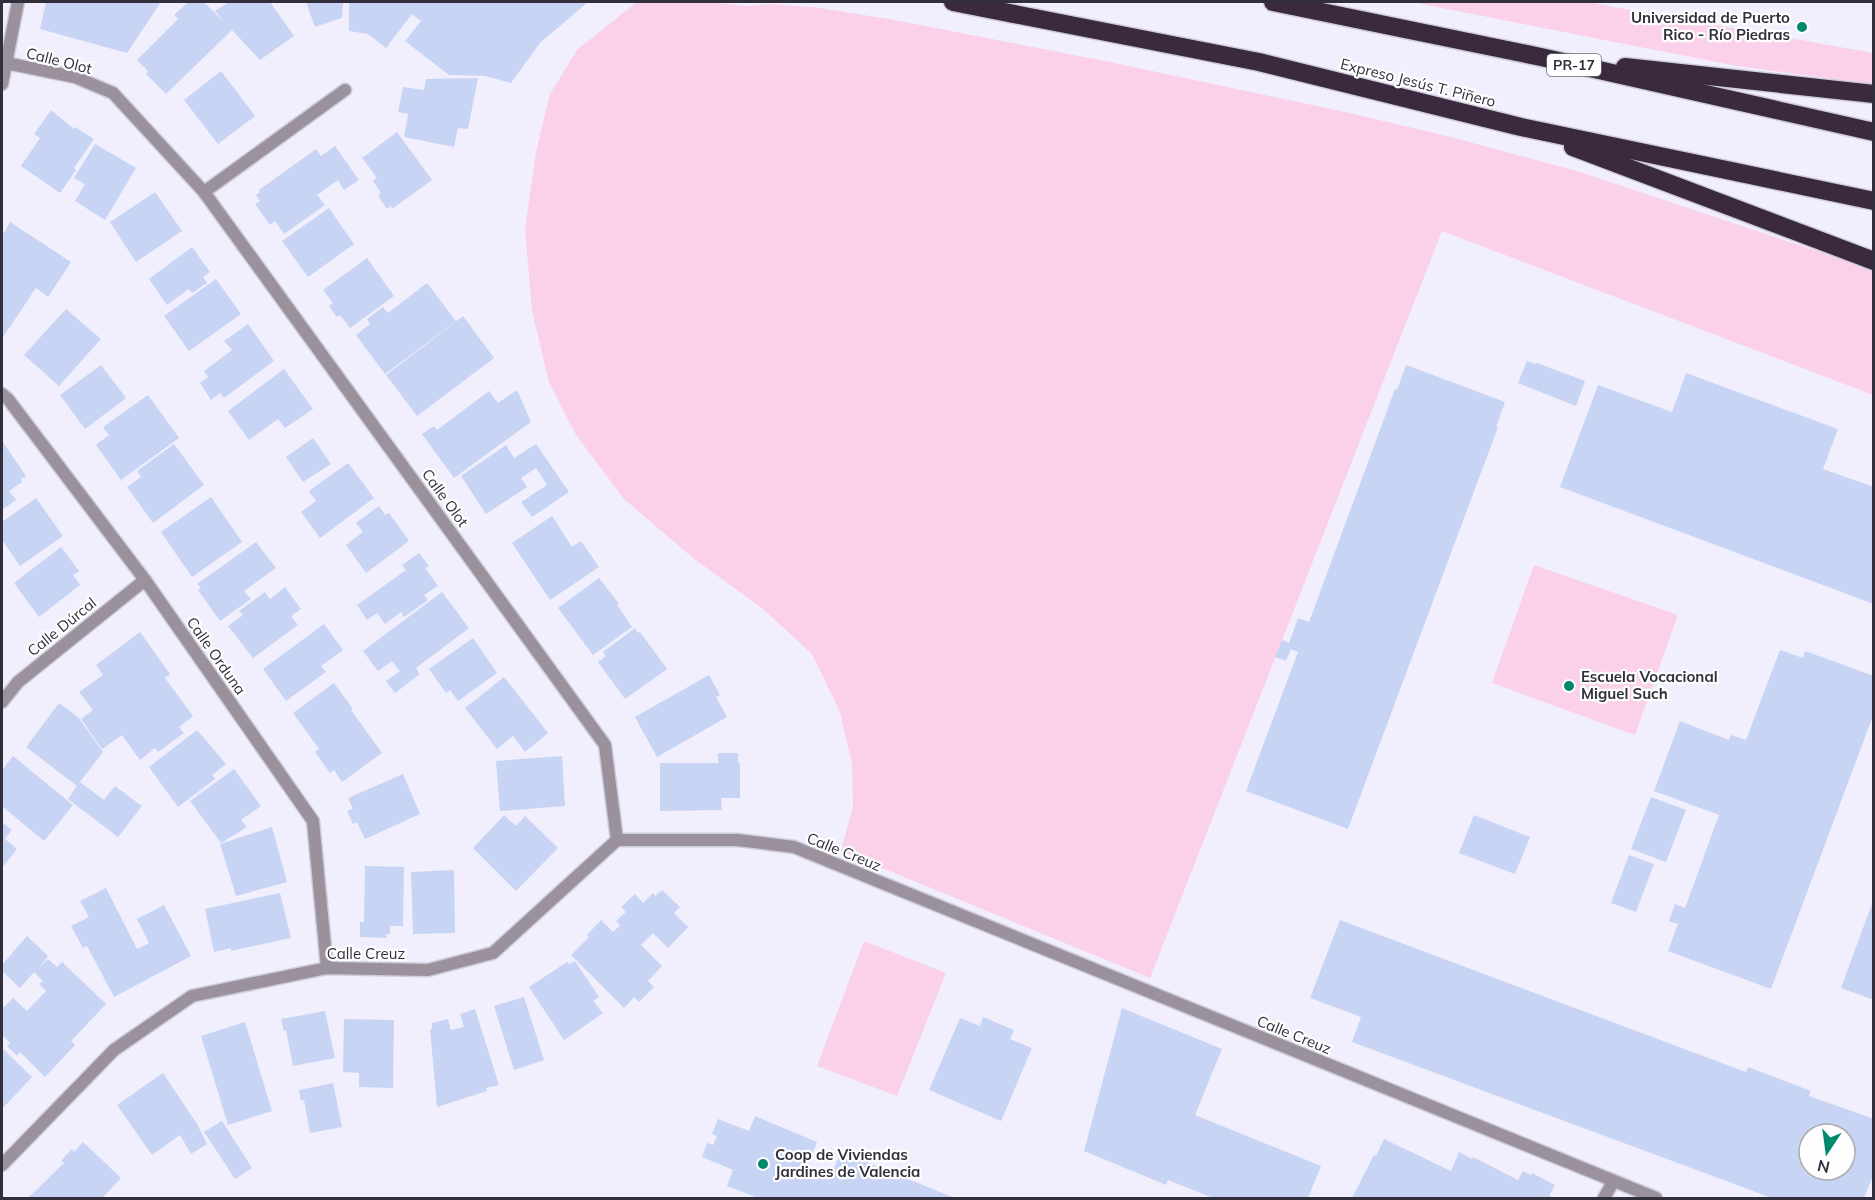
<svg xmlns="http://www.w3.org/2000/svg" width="1875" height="1200" font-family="Mulish,sans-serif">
<rect width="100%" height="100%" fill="#f1effd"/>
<g fill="#fbd1ea">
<polygon points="637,2 705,2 747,6 770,4 813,7 889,19 1110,62 1345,112 1447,136 1580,172 1835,257 1873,272 1873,395 1442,231 1150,978 841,851 853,806 852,764 840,712 812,654 763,609 693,558 624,499 576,435 549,382 532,311 525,229 536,152 550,94 577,50"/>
<polygon points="1411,2 1587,2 1873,53 1873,84 1737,66"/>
<polygon points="1534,565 1678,615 1635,735 1492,683"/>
<polygon points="864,941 946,973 897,1096 817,1066"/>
</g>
<g fill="#c8d4f3" fill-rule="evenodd">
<polygon points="46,2 161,2 127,53 40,29"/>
<polygon points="188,2 204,2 226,24 215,11 229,2 270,2 294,36 260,60 232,30 166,94 146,74 148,71 137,60 178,19 174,15"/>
<polygon points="306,2 343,2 342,18 315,27"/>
<polygon points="349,2 588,2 540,43 511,83 485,76 449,75 405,41 421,21 412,14 386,48 368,34 349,31"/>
<polygon points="221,71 255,116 218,144 184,100"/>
<polygon points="478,78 468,129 458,128 454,147 404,137 408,114 398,112 403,87 424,90 426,79"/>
<polygon points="51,110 74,129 75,127 94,139 74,168 76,170 60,193 21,166 40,138 34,134"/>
<polygon points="397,132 432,180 392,209 391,206 387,209 378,196 381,193 373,181 377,178 362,158"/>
<polygon points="95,144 136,168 105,220 75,201 85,184 74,178"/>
<polygon points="335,146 359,180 344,190 338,180 317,195 325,205 284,234 275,221 270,225 255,204 260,201 256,195 260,192 259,190 316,149 321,156"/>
<polygon points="155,192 182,231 136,262 110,222"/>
<polygon points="329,208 354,244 308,277 282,241"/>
<polygon points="10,222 71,262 48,297 36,288 3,337 2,336 2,231 4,233"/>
<polygon points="192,247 210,272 203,277 207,283 192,293 189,289 167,305 149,279"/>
<polygon points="367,258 394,296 350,328 340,315 337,317 329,306 333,303 323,290"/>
<polygon points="216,279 241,314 189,351 164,316"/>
<polygon points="427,283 456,321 385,374 356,335 370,324 367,319 383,307 388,313"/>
<polygon points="66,309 101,339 59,386 24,355"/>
<polygon points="463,316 494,358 417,416 386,375"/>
<polygon points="248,324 274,361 224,398 220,393 211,400 200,383 208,377 204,371 232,350 224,341"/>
<polygon points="1527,361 1536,364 1537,363 1585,381 1576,406 1518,383"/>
<polygon points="101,365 126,398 85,429 60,395"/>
<polygon points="1406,365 1505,402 1496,427 1498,427 1348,829 1246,791 1298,652 1291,649 1286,661 1275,657 1282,640 1289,643 1298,618 1309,622 1395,389 1397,390"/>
<polygon points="284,369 313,409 285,428 278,419 249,440 228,411"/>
<polygon points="1686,373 1838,429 1823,469 1874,487 1874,604 1560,487 1598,385 1672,412"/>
<polygon points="517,390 531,422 454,478 422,434 434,426 437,430 489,391 498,403"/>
<polygon points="148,395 179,438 121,480 96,445 109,435 103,427"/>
<polygon points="313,438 331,464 303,482 286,457"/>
<polygon points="2,441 26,476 21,479 22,482 9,491 16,500 2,510"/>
<polygon points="174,444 204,485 153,523 127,487 141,477 137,471"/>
<polygon points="536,444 569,492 532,517 521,502 547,485 536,468 521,478 527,487 486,514 461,476 506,445 514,458"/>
<polygon points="348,463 374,498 320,538 301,512 316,501 309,491"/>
<polygon points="211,497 242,542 192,577 161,532"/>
<polygon points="36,498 63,536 20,566 2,540 2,522"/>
<polygon points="379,506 385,515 389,513 409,541 366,573 346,545 363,532 356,523"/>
<polygon points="552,516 572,547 581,541 599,567 550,600 512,543"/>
<polygon points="256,542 276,568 244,591 251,599 220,621 198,590 201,588 197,584"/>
<polygon points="61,547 79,571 73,575 80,585 39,617 14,583"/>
<polygon points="419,553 429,566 425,568 438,586 424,595 428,600 404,617 401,612 385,624 377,613 367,620 357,605 406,570 402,565"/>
<polygon points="599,578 619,604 617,605 632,627 593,655 558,608"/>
<polygon points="285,587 301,609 291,616 298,625 253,658 228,626 243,615 239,611 265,592 270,599"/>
<polygon points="442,592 469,628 416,668 420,674 395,693 386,681 400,671 392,661 378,671 363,651"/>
<polygon points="324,624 343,650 321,666 326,672 286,701 263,669"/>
<polygon points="635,628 638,633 640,632 667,669 625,699 598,662 606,656 603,652"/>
<polygon points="140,632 170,674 165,678 193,716 179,727 184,733 158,752 155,748 140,760 122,735 102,749 81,719 93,710 79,692 103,675 96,665"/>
<polygon points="473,638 497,673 458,701 450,690 446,693 429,669"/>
<polygon points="1780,650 1803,658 1805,651 1874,676 1874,713 1771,989 1668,951 1678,924 1669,921 1675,904 1685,908 1719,815 1654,791 1680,721 1729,740 1731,735 1746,740"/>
<polygon points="709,675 720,695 716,697 727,717 657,757 635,717"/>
<polygon points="504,677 548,733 525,752 513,736 497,749 465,708"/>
<polygon points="334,683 353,709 351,710 382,753 342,782 334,770 330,773 315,752 319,749 293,713"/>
<polygon points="59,703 78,717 103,752 80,782 104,800 115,786 142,806 118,837 68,799 77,786 26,747"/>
<polygon points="197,730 226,764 212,775 215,779 178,807 149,767"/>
<polygon points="718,753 738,753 738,763 740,763 740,798 721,798 722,810 660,811 660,763 718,763"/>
<polygon points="13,756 73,805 44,841 2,806 2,770"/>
<polygon points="562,756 565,806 500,811 496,761"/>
<polygon points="234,769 261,806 241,820 247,827 221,843 190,801"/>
<polygon points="403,774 420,814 365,839 357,822 353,824 347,811 353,809 348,798"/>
<polygon points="1651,797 1686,810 1666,862 1631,849"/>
<polygon points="504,815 516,826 525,816 558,848 516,891 473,848"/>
<polygon points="1474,815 1530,837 1515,874 1459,853"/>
<polygon points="2,822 12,830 5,839 17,849 2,868"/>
<polygon points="272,827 287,882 236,896 220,844"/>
<polygon points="1629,855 1654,864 1636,912 1611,903"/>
<polygon points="365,866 404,867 403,926 390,926 390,934 386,934 387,938 360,937 360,922 364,922"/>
<polygon points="454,870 455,933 413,934 411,872"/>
<polygon points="106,888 137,949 149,943 137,919 164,905 191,956 114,997 87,946 83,948 71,926 89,917 80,901"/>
<polygon points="662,890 680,907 674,913 688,927 668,948 653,933 641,945 662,966 648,981 654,987 639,1002 634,997 624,1008 571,955 589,937 587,935 601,920 613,932 620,925 616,921 626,912 621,907 635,894 643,903 653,893 655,896"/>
<polygon points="280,893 291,938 231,951 231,948 214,952 205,909"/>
<polygon points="1873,901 1874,901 1874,1000 1841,988"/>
<path d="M1340,920L1746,1072L1748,1067L1811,1091L1809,1096L1874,1119V1174L1864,1198H1772L1352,1042L1361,1017L1310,998ZM1809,1134H1845V1170H1809Z"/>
<polygon points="27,936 48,956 38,969 48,959 57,967 62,962 106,1004 71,1041 75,1045 45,1077 20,1052 17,1056 7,1046 10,1043 2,1035 2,1009 13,998 27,1011 46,991 39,984 43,981 34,972 20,988 2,971 2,965"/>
<polygon points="575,961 599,997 593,1001 603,1013 564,1040 529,987 567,962 569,964"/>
<polygon points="524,997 544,1060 514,1070 494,1006"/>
<polygon points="1122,1008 1222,1049 1195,1115 1321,1166 1308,1198 1213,1198 1168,1180 1166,1185 1084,1151"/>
<polygon points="475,1009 499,1085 486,1088 487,1091 437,1107 430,1029 432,1029 432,1023 448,1019 451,1030 464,1027 460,1014"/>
<polygon points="325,1011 335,1058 293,1066 286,1030 284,1031 281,1019"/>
<polygon points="983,1017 1014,1030 1010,1039 1032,1048 1001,1121 929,1090 960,1018 980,1026"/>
<polygon points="344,1019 394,1020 393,1088 359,1087 359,1073 343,1072"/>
<polygon points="245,1022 272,1111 228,1125 201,1036"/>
<polygon points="2,1048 32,1077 2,1109"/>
<polygon points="163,1073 197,1124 207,1144 191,1154 180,1135 152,1155 117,1105"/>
<polygon points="333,1083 342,1127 310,1133 304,1100 301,1101 299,1090"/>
<polygon points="755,1116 817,1142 806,1170 829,1180 841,1152 955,1198 758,1198 727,1186 733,1170 702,1157 707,1143 713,1145 717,1136 712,1134 718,1119 749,1131"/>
<polygon points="222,1121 252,1168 235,1179 204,1132"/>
<polygon points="1384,1139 1451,1171 1459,1152 1472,1159 1473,1157 1518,1180 1523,1171 1531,1175 1532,1173 1555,1185 1549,1196 1554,1198 1352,1198 1374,1155 1376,1156"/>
<polygon points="83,1142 121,1178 103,1197 105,1198 28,1198 64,1163 61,1161 72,1149 74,1152"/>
</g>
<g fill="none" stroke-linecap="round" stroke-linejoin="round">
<defs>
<g id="street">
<polyline points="6,63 75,77 113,93 204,192 605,745 617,840"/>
<polyline points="2,84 18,2"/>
<polyline points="204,192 345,90"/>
<polyline points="2,394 8,399 145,580 313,821 327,968"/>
<polyline points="2,702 18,682 145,580"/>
<polyline points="2,1165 114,1050 192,996 327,968 428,970 493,953 617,840 737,840 794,847 1656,1198"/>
<polyline points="1604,1198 1613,1182"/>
</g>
<g id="highway">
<polyline points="953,2 1259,62 1521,127 1874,201"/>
<polyline points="1273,2 1541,57 1874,132"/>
<polyline points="1625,67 1874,94"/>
<polyline points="1573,147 1874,261"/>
</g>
</defs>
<use href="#street" stroke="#ceccda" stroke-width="15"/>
<use href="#highway" stroke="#ceccda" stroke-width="21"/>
<use href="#street" stroke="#9a919d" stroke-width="12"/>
<use href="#highway" stroke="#3a293f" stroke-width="18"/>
</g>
<g fill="#00886d" stroke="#fefefe" stroke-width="2">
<circle cx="1802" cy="27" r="6"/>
<circle cx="1569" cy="686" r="6"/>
<circle cx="763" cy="1164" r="6"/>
</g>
<g text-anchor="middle" stroke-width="4.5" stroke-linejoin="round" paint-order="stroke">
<rect fill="#fefefe" stroke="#6e6d76" stroke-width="1.5" x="1547" y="54" width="54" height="22" rx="4.5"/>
<g font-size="14" font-weight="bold" fill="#312f3b">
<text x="1574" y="70">PR-17</text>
</g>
<g font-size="15" font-weight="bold" fill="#312f3b" stroke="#fefefe" text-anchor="start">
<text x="1790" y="23" text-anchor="end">Universidad de Puerto<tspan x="1790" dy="17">Rico - Río Piedras</tspan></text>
<text x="1581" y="682">Escuela Vocacional<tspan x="1581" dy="17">Miguel Such</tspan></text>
<text x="775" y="1160">Coop de Viviendas<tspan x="775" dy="17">Jardines de Valencia</tspan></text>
</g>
<g font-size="15" fill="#312f3b" stroke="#fefefe">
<text transform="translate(59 61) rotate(14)" y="5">Calle Olot</text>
<text transform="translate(1418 83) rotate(14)" y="5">Expreso Jesús T. Piñero</text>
<text transform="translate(445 498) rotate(54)" y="5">Calle Olot</text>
<text transform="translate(62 627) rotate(-39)" y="5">Calle Dúrcal</text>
<text transform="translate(216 656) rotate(55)" y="5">Calle Orduna</text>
<text transform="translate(844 852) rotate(22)" y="5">Calle Creuz</text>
<text x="366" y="959">Calle Creuz</text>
<text transform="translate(1294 1035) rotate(22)" y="5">Calle Creuz</text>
</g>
</g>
<rect width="1875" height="1200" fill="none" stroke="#312f3b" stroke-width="6"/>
<g transform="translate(1827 1152) rotate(193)"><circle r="28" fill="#fefefe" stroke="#acabb0" stroke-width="1.5"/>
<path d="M0-4.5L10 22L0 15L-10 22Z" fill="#00886d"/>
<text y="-9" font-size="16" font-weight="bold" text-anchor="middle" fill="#312f3b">N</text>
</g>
</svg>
